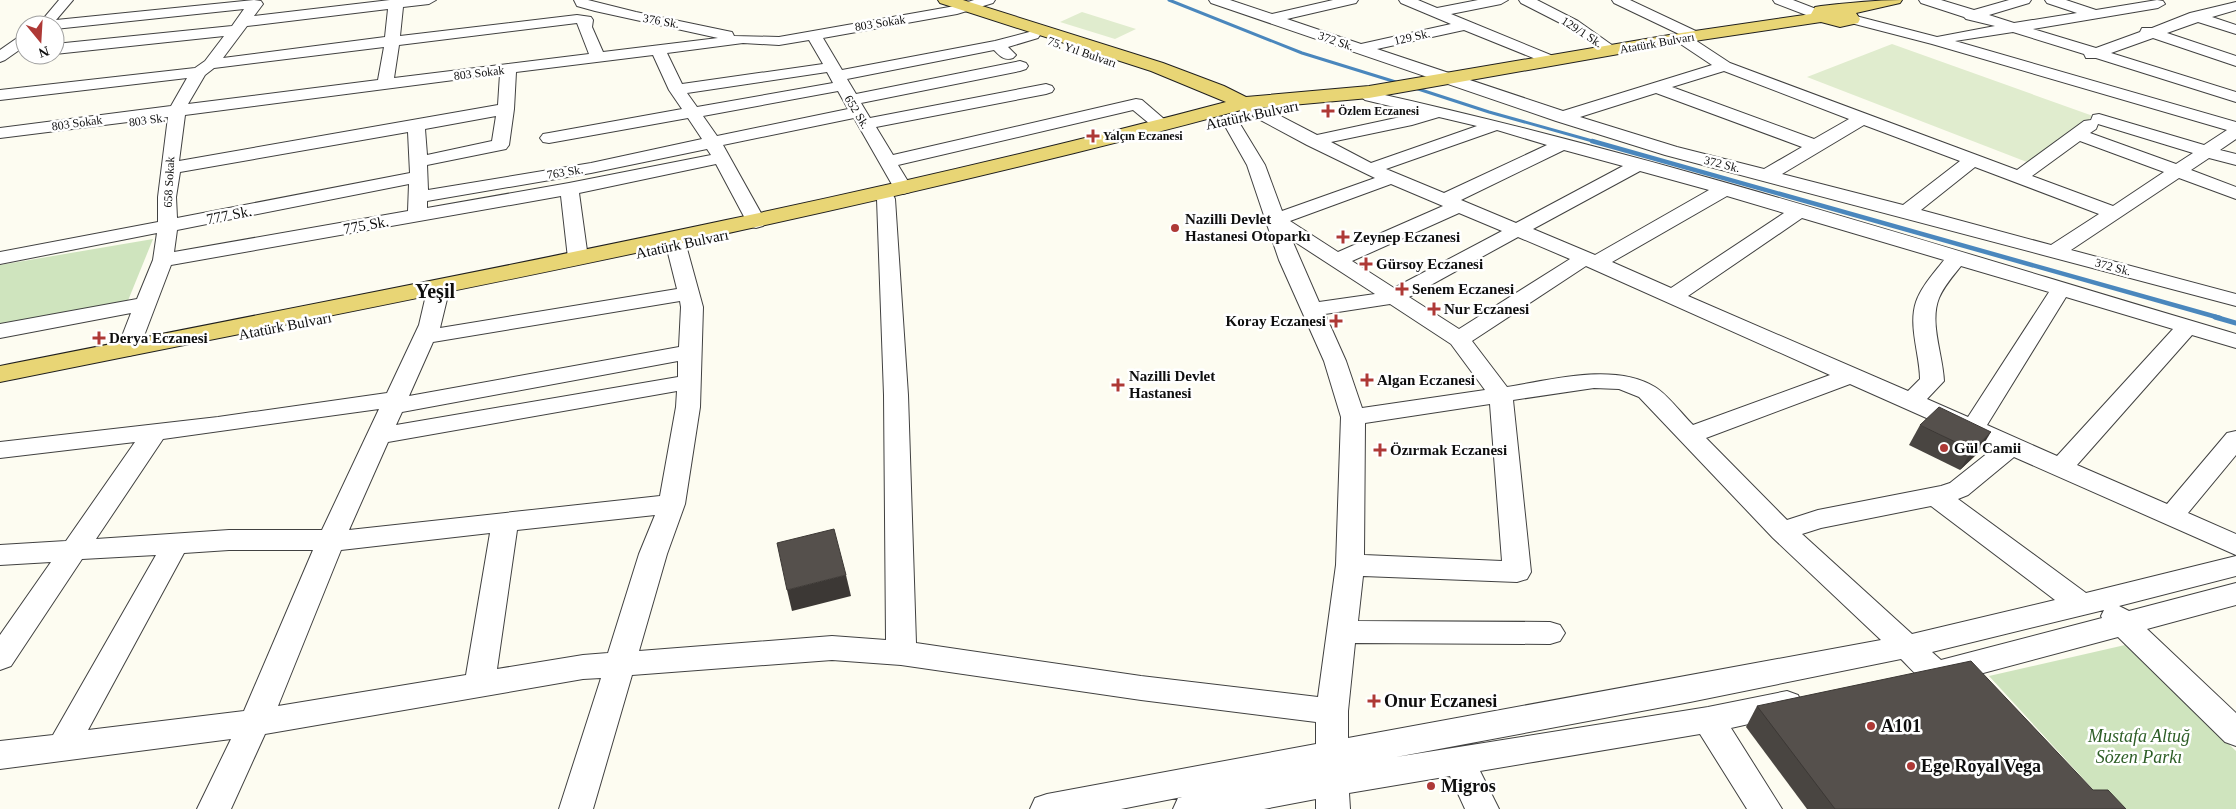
<svg xmlns="http://www.w3.org/2000/svg" width="2236" height="809" font-family="'Times New Roman',serif">
<rect width="100%" height="100%" fill="#fdfcf1"/>
<g fill="#cfe4be">
<polygon points="153,239 127,303 0,327 0,265"/>
<polygon points="2125,645 2236,751 2236,809 2111,809 1989,676"/>
</g>
<g fill="#e0ecce">
<polygon points="1082,12 1136,29 1115,39 1060,22"/>
<polygon points="1892,44 2093,116 2032,164 1807,77"/>
</g>
<g fill="none" stroke-linecap="round" stroke-linejoin="round">
<g stroke="#4a87bd" stroke-width="3">
<polyline points="1169,0 1302,53 1399,83"/>
<polyline points="1412,87 1489,112 1596,142"/>
</g>
<polyline stroke="#4a87bd" stroke-width="4.5" points="1592,141 2220,318"/>
<polyline stroke="#4a87bd" stroke-width="5" points="2215,317 2236,323"/>
<defs>
<g id="minor">
<path d="M59,0H73L56,20L254,0L261,1L263,4L254,16L390,0H436L429,4L403,7L400,36L577,15L591,17L593,20L592,27L603,52L718,38L595,11L577,6L574,0H588L636,12L727,31L732,32L734,36L779,37L955,6L974,0H995L993,3L957,14L823,38L842,70L995,41L1033,31L1038,32L1040,35L1038,38L1008,47L1016,55L1013,58C1004,61 1000,56 994,50L847,79L856,94L1020,61L1026,63L1028,66L1026,69L1020,71L861,103L870,118L1046,84L1052,86L1054,89L1052,92L1046,94L876,127L893,155L1136,99L1142,100L1171,125L1168,129H1156L1133,110L898,165L912,188L910,192L903,194L896,192L894,188L854,118L723,145L766,222L763,226L756,228L749,226L716,164L579,193L588,258L585,262L578,264L571,262L568,258L561,196L171,265L139,349L136,354L128,356L120,354L117,349L131,313L0,338V324L137,299L153,260L157,233L0,264V252L158,222V197L168,117L0,138V128L171,106L187,78L0,100V90L195,68L205,61L224,36L55,54V44L232,26L244,9L55,29V25H38ZM388,9L385,37L223,58L247,26ZM577,23L589,54L394,78L399,45ZM809,40L823,64L682,84L667,53L743,43L779,45ZM384,47L378,80L188,104L205,75L214,68ZM653,55L669,90L682,109L549,133L543,134L540,138L543,142L549,143L688,118L702,139L591,163L428,190L427,165L506,149L509,145L514,109L516,72ZM827,72L833,83L697,107L687,93ZM500,74L498,105L179,161L185,115ZM838,91L848,109L717,136L703,116ZM496,116L492,141L427,155L425,129ZM408,132L410,173L177,218L176,197L180,172ZM707,149L711,155L569,183L427,208V201L591,173ZM409,184L408,211L174,252L177,230Z"/>
<path d="M1209,0H1230L1272,14L1333,0H1358L1356,3L1287,19L1361,44L1451,24L1401,3L1399,0H1418L1437,8L1478,0H1508L1501,4L1451,14L1558,58L1561,61L1558,64H1548L1464,30L1377,49L1563,111L1712,65L1676,41L1674,38L1679,34L1614,3L1612,0H1630L1700,33L1702,36L1700,39L1695,40L1730,63L2017,170L2084,121L2091,120L2093,115L2099,114L2204,145L2227,130L1932,44L1847,22L1845,19L1847,16L1852,15L1937,37L1995,26L1966,19L1964,17L1921,3L1919,0H1941L1974,10L2009,0H2031L2029,3L1989,15L2014,23L2077,13L2047,3L2045,0H2066L2096,10L2157,0L2163,1L2165,4L2158,8L2033,29L2096,48L2140,32L2142,28H2152L2190,13L2236,2V10L2212,17L2236,25V34L2198,22L2167,33L2236,56V66L2153,38L2111,53L2236,92V102L2096,58H2086L2084,54L2013,32L1955,41L2236,122V139L2220,150L2236,154V165L2209,158L2191,170L2236,187V199L2179,178L2071,250L2236,294V306L1665,155L1556,121L1211,3ZM1724,71L1849,119L1814,139L1672,87ZM1656,93L1802,147L1764,169L1677,147L1580,117ZM2098,124L2193,153L2176,164L2090,133L2096,129ZM1864,125L1960,161L1903,205L1782,174ZM2080,141L2164,172L2113,206L2032,176ZM1975,167L2099,214L2051,245L1921,210Z"/>
<polygon points="1519,0 1537,0 1578,21 1619,50 1616,53 1606,53 1568,27 1521,3"/>
<polygon points="1773,0 1793,0 1824,12 1826,15 1819,19 1814,18 1775,3"/>
<polygon points="25,35 25,46 5,60 0,62 0,50 20,36"/>
<path d="M1364,88L1376,93C1667,158 1951,250 2236,334V348L2192,335L2077,465L2167,504L2227,433L2236,431V455L2188,513L2236,534V555L2014,457L1968,495L1958,499L2086,593L2236,556V576L2119,606L2129,611L2236,583V605L2147,629L2236,713V746L2225,742L2118,637L1942,684C1922,684 1915,673 1901,659L1690,702L1396,757L1708,707L1787,691L1798,695L1802,704L1798,713L1731,728L1782,809H1747L1700,734L1480,771L1499,809H1465L1450,776L1349,793L1350,809H1316V799L1264,809H1173L1178,798L1182,797L1121,809H1030L1035,798L1047,794L1316,744V722L1141,700L901,665L832,660L632,675L593,809H559L601,678L583,679L265,734L231,809H197L231,739L0,769V741L53,735L156,555L82,559L11,666L0,670V635L51,562L0,565V545L66,541L135,442L0,458V442L218,417L387,393L419,325L426,295L430,291L437,289L444,291L448,295L440,328L677,289L666,245L669,241L676,239L683,241L686,245L703,307L700,407L685,504L667,554L639,651L832,636L886,640L884,395L877,199L879,195L886,193L893,195L895,199L908,395L916,643L1141,676L1318,697L1336,565L1341,417L1324,361L1279,260L1247,165L1221,119L1223,115H1235L1237,119L1265,165L1282,211L1375,178L1307,145L1253,116L1251,112L1253,108H1265L1317,135L1419,113L1365,100L1356,93L1358,90ZM1439,117L1477,126L1371,163L1331,142L1412,125ZM1497,130L1547,145L1444,193L1386,169ZM1564,150L1623,166L1516,223L1461,200ZM1640,171L1709,190L1595,255L1533,229ZM1391,184L1443,206L1338,252L1290,221ZM1727,196L1784,213L1671,288L1612,262ZM1459,213L1502,231L1394,288L1352,261ZM1802,218L1944,260C1934,273 1921,287 1916,302C1908,326 1920,355 1920,379L1908,391L1688,296ZM1518,237L1570,259L1459,329L1409,297ZM1292,240L1375,294L1319,302ZM1586,266L1830,375L1693,425C1682,414 1667,394 1655,387C1614,362 1551,380 1507,387L1472,341ZM1961,266L2049,292L1968,417L1927,399L1944,381C1943,355 1929,323 1939,298C1944,286 1953,276 1961,266ZM2066,297L2173,329L2057,456L1987,425ZM680,301L681,307L679,347L409,396L433,342ZM1390,304L1451,344L1485,390L1362,408L1346,361L1325,314ZM678,361V377L396,425L402,412ZM1850,384L1994,448L1950,483L1941,486L1818,510L1787,520L1706,438ZM1594,388L1619,389L1639,397L1773,538L1881,640L1348,738V711L1355,643L1550,644L1560,641L1565,633L1560,625L1550,622L1358,621L1363,576L1517,582L1527,579L1531,572L1513,400ZM677,391L676,407L660,496L349,530L388,442ZM1490,404L1502,561L1364,555L1365,423ZM379,409L322,530H229L96,539L163,439ZM1931,506L2055,600L1912,634L1802,534L1821,528ZM655,515L639,554L608,653L583,655L497,669L517,530ZM490,533L466,675L278,706L341,550ZM229,550H313L244,711L88,730L184,553ZM2104,610L2101,616L2102,618L1941,660L1932,652Z"/>
</g>
<path id="major" d="M938,0H963L1163,63L1224,86L1246,97L1369,86L1681,33L1811,14L1815,7L1821,6C1848,3 1875,0 1902,0L1900,3L1856,13L1860,19L1858,23L1840,27L1821,22L1681,43L1369,98L1258,108L1249,112L1241,110C832,220 415,298 0,382V366C410,284 822,209 1226,102L1151,71L940,3Z"/>
</defs>
<use href="#minor" stroke="#414141" stroke-width="2"/>
<use href="#major" stroke="#1f1f1f" stroke-width="2"/>
<use href="#minor" fill="#fff" fill-rule="evenodd"/>
<use href="#major" fill="#e8d575" fill-rule="evenodd"/>
</g>
<g fill="#494541">
<polygon points="1920,425 1979,452 1960,470 1909,445"/>
<polygon points="1757,706 2093,790 2126,809 1807,809 1746,727"/>
</g>
<g fill="#3c3835">
<polygon points="1991,432 1979,452 1960,470 1972,450"/>
<polygon points="846,575 851,596 792,611 787,590"/>
</g>
<g fill="#55504c" stroke="#3c3835">
<polygon points="1939,407 1991,432 1972,450 1920,425"/>
<polygon points="834,529 846,575 787,590 777,543"/>
<polygon points="1971,661 2093,790 2108,790 2126,809 1835,809 1757,706"/>
</g>
<g fill="#ae3936" stroke="#fff" stroke-width="2">
<path d="M1325.5 103.5h5v5h5v5h-5v5h-5v-5h-5v-5h5z"/>
<path d="M1090.5 128.5h5v5h5v5h-5v5h-5v-5h-5v-5h5z"/>
<circle cx="1175" cy="228" r="5"/>
<path d="M1340.5 229.5h5v5h5v5h-5v5h-5v-5h-5v-5h5z"/>
<path d="M1363.5 256.5h5v5h5v5h-5v5h-5v-5h-5v-5h5z"/>
<path d="M1399.5 281.5h5v5h5v5h-5v5h-5v-5h-5v-5h5z"/>
<path d="M1431.5 301.5h5v5h5v5h-5v5h-5v-5h-5v-5h5z"/>
<path d="M1333.5 313.5h5v5h5v5h-5v5h-5v-5h-5v-5h5z"/>
<path d="M96.5 330.5h5v5h5v5h-5v5h-5v-5h-5v-5h5z"/>
<path d="M1364.5 372.5h5v5h5v5h-5v5h-5v-5h-5v-5h5z"/>
<path d="M1115.5 377.5h5v5h5v5h-5v5h-5v-5h-5v-5h5z"/>
<circle cx="1944" cy="448" r="5"/>
<path d="M1377.5 442.5h5v5h5v5h-5v5h-5v-5h-5v-5h5z"/>
<path d="M1371.5 693.5h5v5h5v5h-5v5h-5v-5h-5v-5h5z"/>
<circle cx="1871" cy="726" r="5"/>
<circle cx="1911" cy="766" r="5"/>
<circle cx="1431" cy="786" r="5"/>
</g>
<g text-anchor="middle" stroke-width="5" stroke-linejoin="round" paint-order="stroke">
<g font-size="12" fill="#0e0e0e" stroke="#fff">
<text transform="translate(661 21) rotate(10)" y="4">376 Sk.</text>
<text transform="translate(880 23) rotate(-9)" y="4">803 Sokak</text>
<text transform="translate(1582 32) rotate(33)" y="4">129/1 Sk.</text>
<text transform="translate(1412 37) rotate(-13)" y="4">129 Sk.</text>
<text transform="translate(1336 41) rotate(19)" y="4">372 Sk.</text>
<text transform="translate(1657 43) rotate(-10)" y="4">Atatürk Bulvarı</text>
<text transform="translate(1082 52) rotate(19)" y="4">75. Yıl Bulvarı</text>
<text transform="translate(479 73) rotate(-7)" y="4">803 Sokak</text>
<text transform="translate(857 112) rotate(59)" y="4">652 Sk.</text>
<text transform="translate(147 120) rotate(-8)" y="4">803 Sk.</text>
<text transform="translate(77 123) rotate(-8)" y="4">803 Sokak</text>
<text transform="translate(1722 164) rotate(14)" y="4">372 Sk.</text>
<text transform="translate(565 172) rotate(-9)" y="4">763 Sk.</text>
<text transform="translate(169 182) rotate(-87)" y="4">658 Sokak</text>
<text transform="translate(2113 267) rotate(15)" y="4">372 Sk.</text>
</g>
<g font-size="12" font-weight="bold" fill="#0e0e0e" stroke="#fff" text-anchor="start">
<text x="1338" y="115">Özlem Eczanesi</text>
<text x="1103" y="140">Yalçın Eczanesi</text>
</g>
<g font-size="15" fill="#0e0e0e" stroke="#fff">
<text transform="translate(1252 115) rotate(-12)" y="5">Atatürk Bulvarı</text>
<text transform="translate(229 215) rotate(-11)" y="5">777 Sk.</text>
<text transform="translate(366 225) rotate(-10)" y="5">775 Sk.</text>
<text transform="translate(682 244) rotate(-12)" y="5">Atatürk Bulvarı</text>
<text transform="translate(285 326) rotate(-11)" y="5">Atatürk Bulvarı</text>
</g>
<g font-size="15" font-weight="bold" fill="#0e0e0e" stroke="#fff" text-anchor="start">
<text x="1185" y="224">Nazilli Devlet<tspan x="1185" dy="17">Hastanesi Otoparkı</tspan></text>
<text x="1353" y="242">Zeynep Eczanesi</text>
<text x="1376" y="269">Gürsoy Eczanesi</text>
<text x="1412" y="294">Senem Eczanesi</text>
<text x="1444" y="314">Nur Eczanesi</text>
<text x="1326" y="326" text-anchor="end">Koray Eczanesi</text>
<text x="109" y="343">Derya Eczanesi</text>
<text x="1129" y="381">Nazilli Devlet<tspan x="1129" dy="17">Hastanesi</tspan></text>
<text x="1377" y="385">Algan Eczanesi</text>
<text x="1954" y="453">Gül Camii</text>
<text x="1390" y="455">Özırmak Eczanesi</text>
</g>
<g font-size="18" font-weight="bold" fill="#0e0e0e" stroke="#fff" text-anchor="start">
<text x="1384" y="707">Onur Eczanesi</text>
<text x="1881" y="732">A101</text>
<text x="1921" y="772">Ege Royal Vega</text>
<text x="1441" y="792">Migros</text>
</g>
<g font-size="18" font-style="italic" fill="#2d5e26" stroke="#fff">
<text x="2139" y="742">Mustafa Altuğ<tspan x="2139" dy="21">Sözen Parkı</tspan></text>
</g>
<g font-size="20" font-weight="bold" fill="#0e0e0e" stroke="#fff">
<text x="435" y="298">Yeşil</text>
</g>
</g>
<g transform="translate(40 40) rotate(162)"><circle r="24" fill="#ffffff" stroke="#9f9f9f"/>
<path d="M0-4L9 19L0 12L-9 19Z" fill="#ae3936"/>
<text y="-8" font-size="14" font-weight="bold" text-anchor="middle" fill="#0e0e0e">N</text>
</g>
</svg>
